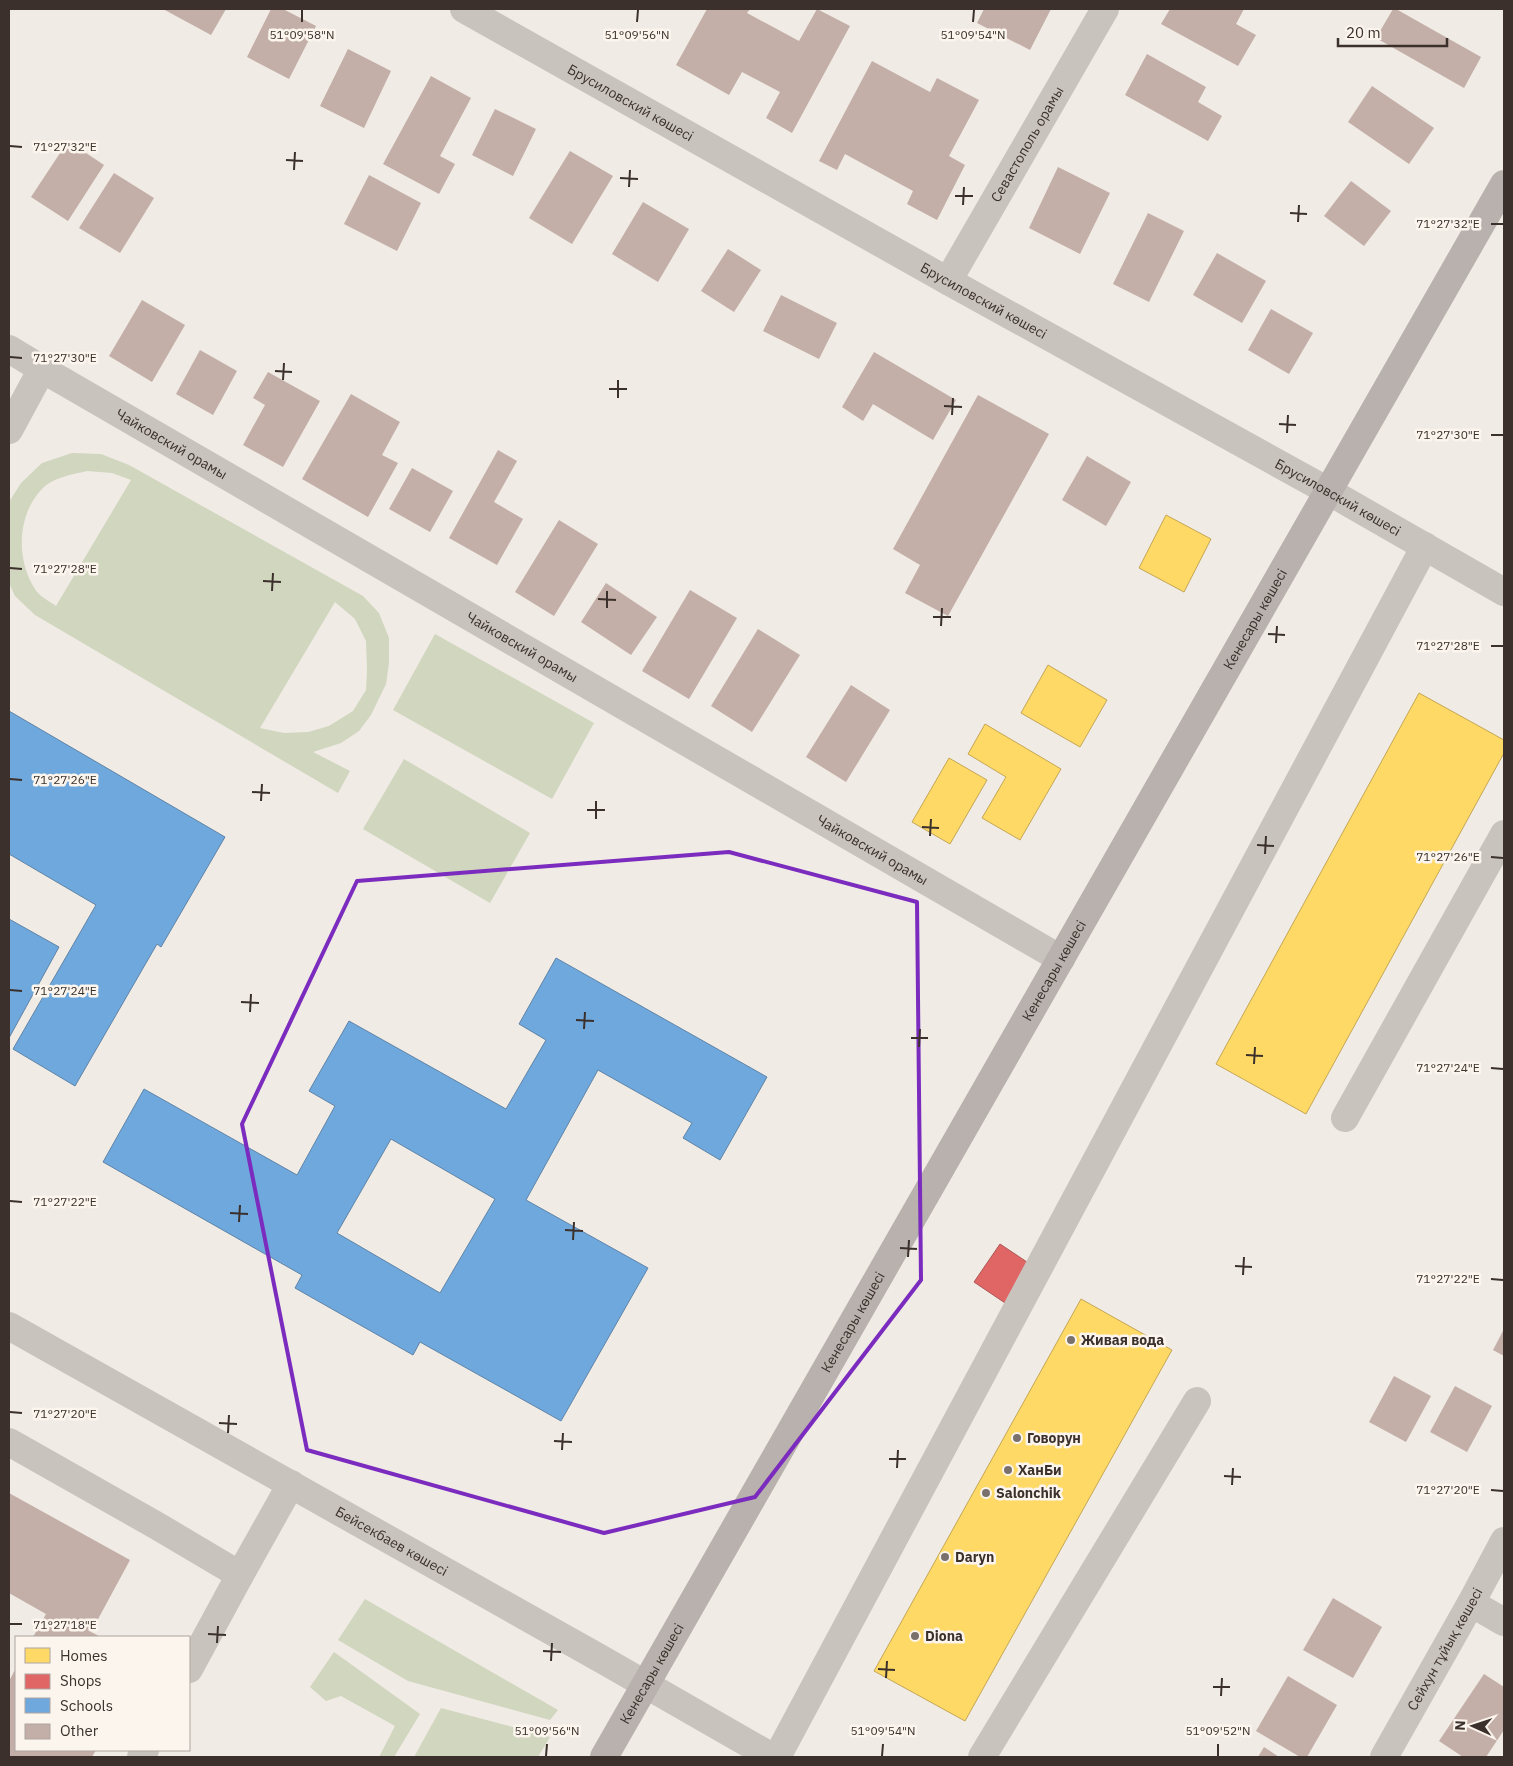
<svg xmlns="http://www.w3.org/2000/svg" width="1513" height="1766" font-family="'IBM Plex Sans',sans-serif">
<rect width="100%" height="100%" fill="#f0ebe5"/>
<g fill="#d1d6bf" fill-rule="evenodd">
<path d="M72,453L101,454L129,465L363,596L379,613L389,638V663L386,684L371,715L359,731L341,743L313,752L350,771L338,793L35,615L15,596L9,583V502L21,483L42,463ZM87,471L112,473L131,480L56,606C49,601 39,596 35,589C16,560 17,516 41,490C53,477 71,475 87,471ZM335,602L355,619L366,641L367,670L366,690L353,711L329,726L308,732L284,733L260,728Z"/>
<polygon points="435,634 594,723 552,799 393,710"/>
<polygon points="404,759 530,833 490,903 363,829"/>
<polygon points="365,1599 558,1710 550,1720 408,1681 338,1640"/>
<polygon points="334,1652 420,1714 394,1757 379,1757 395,1726 341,1696 326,1701 310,1687"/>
<polygon points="441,1708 550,1737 538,1757 414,1757"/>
</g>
<g fill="#ffd966" stroke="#c4a654">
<polygon points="1166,515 1211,539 1184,592 1139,568"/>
<polygon points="1048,665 1107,700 1080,747 1021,713"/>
<polygon points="1419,693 1504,740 1504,753 1306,1114 1216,1064"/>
<polygon points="985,724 1061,769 1020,840 982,818 1006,777 968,754"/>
<polygon points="949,758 987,780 950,844 912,822"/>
<polygon points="1081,1299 1172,1350 965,1721 874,1671"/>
</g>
<polygon fill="#e06666" stroke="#ae5654" points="1000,1244 1036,1268 1011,1307 974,1282"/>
<g fill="#6fa8dc" stroke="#5f84a7" fill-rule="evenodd">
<polygon points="9,711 225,837 161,947 157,944 75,1086 13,1049 96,905 9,854"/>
<polygon points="9,919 59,947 9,1038"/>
<path d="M556,958L767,1077L720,1160L683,1138L692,1123L598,1070L526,1200L648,1268L561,1421L420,1342L413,1355L295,1288L302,1275L103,1162L144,1089L297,1175L335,1106L309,1091L349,1021L506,1109L546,1040L519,1024ZM391,1139L495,1199L440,1293L337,1233Z"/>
</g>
<g fill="#c3afa7">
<polygon points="163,9 226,9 211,35"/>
<polygon points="271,9 283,9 316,26 289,79 247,57"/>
<polygon points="707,9 750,9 747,13 799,41 817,9 850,26 792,133 766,118 780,92 742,72 729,95 676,65"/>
<polygon points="984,9 1051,9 1030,50 977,23"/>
<polygon points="1170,9 1244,9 1236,24 1256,35 1238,66 1161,24"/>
<polygon points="1393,9 1396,9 1481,57 1464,88 1376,38"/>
<polygon points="348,49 391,71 364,128 320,106"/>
<polygon points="1147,54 1206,87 1198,102 1222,116 1208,141 1125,95"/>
<polygon points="872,61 930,92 937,78 979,100 949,156 965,165 937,220 907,204 913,191 845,154 837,170 819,161"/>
<polygon points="431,76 471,98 440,156 455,164 439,194 383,164"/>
<polygon points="1372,86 1434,128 1409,164 1348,122"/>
<polygon points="495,109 536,129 513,176 472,155"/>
<polygon points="68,141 104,165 68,221 31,197"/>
<polygon points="570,151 613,176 572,244 529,218"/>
<polygon points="1058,167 1110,193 1080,254 1029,228"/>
<polygon points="114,173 154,198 120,253 79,228"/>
<polygon points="369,175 421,203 397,251 344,224"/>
<polygon points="1351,181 1391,211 1364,246 1324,216"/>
<polygon points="643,202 689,229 658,282 612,254"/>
<polygon points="1148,213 1184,231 1149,302 1113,284"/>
<polygon points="728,249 761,270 734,312 701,291"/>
<polygon points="1217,253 1266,281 1242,323 1193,295"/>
<polygon points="781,295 837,323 819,359 763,331"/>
<polygon points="142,300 185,325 152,382 109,356"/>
<polygon points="1271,309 1313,333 1289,374 1248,350"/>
<polygon points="200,350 237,371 213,415 176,394"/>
<polygon points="874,352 956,400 933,440 873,404 863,421 842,407"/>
<polygon points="268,372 320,401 283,467 243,445 265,405 253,398"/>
<polygon points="351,394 400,422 382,455 398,463 368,517 302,479"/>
<polygon points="978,395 1049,434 948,616 905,593 920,565 893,549"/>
<polygon points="498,450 517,461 494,502 523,519 497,565 449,538"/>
<polygon points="1087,456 1131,482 1106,526 1062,500"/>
<polygon points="412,468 453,491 430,532 389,509"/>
<polygon points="559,520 598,544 554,616 515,592"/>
<polygon points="606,583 657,617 631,655 581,622"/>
<polygon points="690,590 737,618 689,699 642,671"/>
<polygon points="758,629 800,655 752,732 711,706"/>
<polygon points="851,685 890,710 846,782 806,757"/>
<polygon points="1504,1329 1504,1356 1493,1350"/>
<polygon points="1394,1376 1431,1396 1406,1442 1369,1422"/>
<polygon points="1455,1386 1492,1406 1467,1452 1430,1432"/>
<polygon points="9,1493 130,1560 91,1632 101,1637 33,1637 46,1614 9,1593"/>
<polygon points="1333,1598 1382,1627 1353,1678 1303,1650"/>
<polygon points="16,1668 16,1750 96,1750 92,1757 9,1757 9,1681"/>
<polygon points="1484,1674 1504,1687 1504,1730 1486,1757 1463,1757 1439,1741"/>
<polygon points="1288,1676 1337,1705 1307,1757 1300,1757 1256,1731"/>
<polygon points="1264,1747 1279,1757 1258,1757"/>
</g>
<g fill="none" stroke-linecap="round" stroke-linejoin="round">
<g stroke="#c9c3be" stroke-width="28">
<path id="s1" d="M464,9L948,281L1328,491L1504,592"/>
<path id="s2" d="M948,281L1105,9"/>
<polyline points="9,349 42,369"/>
<path id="s3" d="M9,430L42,369L1061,959"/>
<polyline points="1345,1118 1504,834"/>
<path id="s4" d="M9,1326L603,1660L772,1757"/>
<polyline points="9,1442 159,1527 240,1575"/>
<polyline points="1471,1603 1504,1622"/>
<polyline points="189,1669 240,1575 291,1484"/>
<polyline points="141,1757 145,1750"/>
<polyline points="777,1757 1425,546"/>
<polyline points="982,1757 1197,1401"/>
<path id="s5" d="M1384,1757L1471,1603L1504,1541"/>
</g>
<path stroke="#b8b1ad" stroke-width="28" id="s6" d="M604,1757L1504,184"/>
</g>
<path fill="none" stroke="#7b2cbf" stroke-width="4" stroke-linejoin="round" d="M729,852L917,902L921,1280L755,1497L604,1533L307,1450L242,1124L357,881Z"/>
<path fill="none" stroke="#3b302b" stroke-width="2" d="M302,22V10M637,22L638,10M973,22L974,10M10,146L22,147M286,160L303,161M294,170L295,152M620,178L638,179M629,187L630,170M955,196H973M963,205L964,187M1290,213L1307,214M1298,222L1299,205M1491,224H1503M10,357L22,358M275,371L292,372M283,380L284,363M609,389H627M618,398V380M944,406L962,407M952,415L953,398M1279,424L1296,425M1287,433L1288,415M1491,435H1503M10,568L22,569M263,581L281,582M272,591L273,573M598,599L616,600M607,608V591M933,617H951M941,626L942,608M1268,634L1285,635M1276,643L1277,626M1491,646H1503M10,779L22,780M252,792L270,793M261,801L262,784M587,810H605M596,819V801M922,827L939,828M930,836L931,819M1257,845L1274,846M1265,854L1266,836M1491,857L1503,858M10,990L22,991M241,1002L259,1003M250,1012L251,994M576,1020L594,1021M584,1029L585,1012M911,1038H928M919,1047L920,1029M1246,1055L1263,1056M1254,1064L1255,1047M1491,1068L1503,1069M10,1201L22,1202M230,1213L248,1214M239,1222L240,1205M565,1230L583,1231M573,1240L574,1222M900,1248L917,1249M908,1257L909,1240M1235,1266L1252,1267M1243,1275L1244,1257M1491,1279L1503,1280M10,1412L22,1413M219,1423L237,1424M228,1433L229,1415M554,1441L572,1442M562,1450L563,1433M889,1459H906M897,1468L898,1450M1224,1476L1241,1477M1232,1485L1233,1468M1491,1490L1503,1491M10,1624H22M208,1634L226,1635M217,1643L218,1626M543,1651L561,1652M551,1661L552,1643M878,1669L895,1670M886,1678L887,1661M1213,1687H1230M1221,1696L1222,1678M546,1756L547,1744M882,1756L883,1744M1218,1756V1744"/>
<g fill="#7a716c" stroke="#fbf5ee" stroke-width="2">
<circle cx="1071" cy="1340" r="5"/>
<circle cx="1017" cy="1438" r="5"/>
<circle cx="1008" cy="1470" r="5"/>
<circle cx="986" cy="1493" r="5"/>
<circle cx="945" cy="1557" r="5"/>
<circle cx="915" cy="1636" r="5"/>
</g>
<g text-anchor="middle" stroke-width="5" stroke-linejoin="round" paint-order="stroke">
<g font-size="14" fill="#3b302b" stroke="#fbf5ee">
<text dy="5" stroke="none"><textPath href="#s1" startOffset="191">Брусиловский көшесі</textPath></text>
<text dy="5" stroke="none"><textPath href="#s2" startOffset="158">Севастополь орамы</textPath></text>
<text dy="5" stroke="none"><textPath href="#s1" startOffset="596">Брусиловский көшесі</textPath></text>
<text dy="5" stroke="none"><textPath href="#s3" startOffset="219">Чайковский орамы</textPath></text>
<text dy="5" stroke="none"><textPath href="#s1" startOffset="1001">Брусиловский көшесі</textPath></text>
<text dy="5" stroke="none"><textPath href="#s6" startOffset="1311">Кенесары көшесі</textPath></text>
<text dy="5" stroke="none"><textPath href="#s3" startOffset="624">Чайковский орамы</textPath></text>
<text dy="5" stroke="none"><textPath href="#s3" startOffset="1029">Чайковский орамы</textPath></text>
<text dy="5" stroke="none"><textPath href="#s6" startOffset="906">Кенесары көшесі</textPath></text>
<text dy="5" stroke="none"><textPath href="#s6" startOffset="501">Кенесары көшесі</textPath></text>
<text dy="5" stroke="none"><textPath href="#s4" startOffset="439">Бейсекбаев көшесі</textPath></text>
<text dy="5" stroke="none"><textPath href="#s5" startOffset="124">Сейхун тұйық көшесі</textPath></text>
<text dy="5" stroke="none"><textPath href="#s6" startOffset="96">Кенесары көшесі</textPath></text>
</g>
<g font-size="14" font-weight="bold" fill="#3b302b" stroke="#fbf5ee" text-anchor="start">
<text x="1081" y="1345">Живая вода</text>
<text x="1027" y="1443">Говорун</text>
<text x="1018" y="1475">ХанБи</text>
<text x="996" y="1498">Salonchik</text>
<text x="955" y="1562">Daryn</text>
<text x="925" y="1641">Diona</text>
</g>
</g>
<g font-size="12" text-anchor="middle" fill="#3b302b" stroke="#fbf5ee" stroke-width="5" stroke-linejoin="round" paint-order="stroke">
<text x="302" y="39">51°09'58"N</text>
<text x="637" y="39">51°09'56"N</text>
<text x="973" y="39">51°09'54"N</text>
<text x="65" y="151">71°27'32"E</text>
<text x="1448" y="228">71°27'32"E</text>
<text x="65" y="362">71°27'30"E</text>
<text x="1448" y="439">71°27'30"E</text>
<text x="65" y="573">71°27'28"E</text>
<text x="1448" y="650">71°27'28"E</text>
<text x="65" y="784">71°27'26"E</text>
<text x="1448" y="861">71°27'26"E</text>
<text x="65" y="995">71°27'24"E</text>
<text x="1448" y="1072">71°27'24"E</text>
<text x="65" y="1206">71°27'22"E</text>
<text x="1448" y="1283">71°27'22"E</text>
<text x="65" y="1418">71°27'20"E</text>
<text x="1448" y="1494">71°27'20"E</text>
<text x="65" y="1629">71°27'18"E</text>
<text x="547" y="1735">51°09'56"N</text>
<text x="883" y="1735">51°09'54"N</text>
<text x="1218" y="1735">51°09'52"N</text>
</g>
<rect width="1513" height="1766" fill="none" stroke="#3b302b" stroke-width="20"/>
<rect x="15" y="1636" width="175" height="115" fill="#fbf5ee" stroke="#aea6a0"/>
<rect x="25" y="1648" width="25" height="15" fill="#ffd966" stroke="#aea6a0"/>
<text x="60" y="1661" font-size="15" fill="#3b302b">Homes</text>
<rect x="25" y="1674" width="25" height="15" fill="#e06666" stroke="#aea6a0"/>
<text x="60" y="1686" font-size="15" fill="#3b302b">Shops</text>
<rect x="25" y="1698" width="25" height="15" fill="#6fa8dc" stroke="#aea6a0"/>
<text x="60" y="1711" font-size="15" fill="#3b302b">Schools</text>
<rect x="25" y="1724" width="25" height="15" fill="#c3afa7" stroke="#aea6a0"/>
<text x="60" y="1736" font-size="15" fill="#3b302b">Other</text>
<g transform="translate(1473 1726) rotate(273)" stroke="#fbf5ee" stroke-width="4" paint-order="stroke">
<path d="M0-4L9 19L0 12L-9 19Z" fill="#3b302b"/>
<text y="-8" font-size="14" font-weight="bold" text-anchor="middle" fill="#3b302b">N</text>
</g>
<path d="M1338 38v8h109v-8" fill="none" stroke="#3b302b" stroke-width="2.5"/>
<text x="1346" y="38" font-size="15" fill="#3b302b" stroke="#fbf5ee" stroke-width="4" paint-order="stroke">20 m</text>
</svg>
